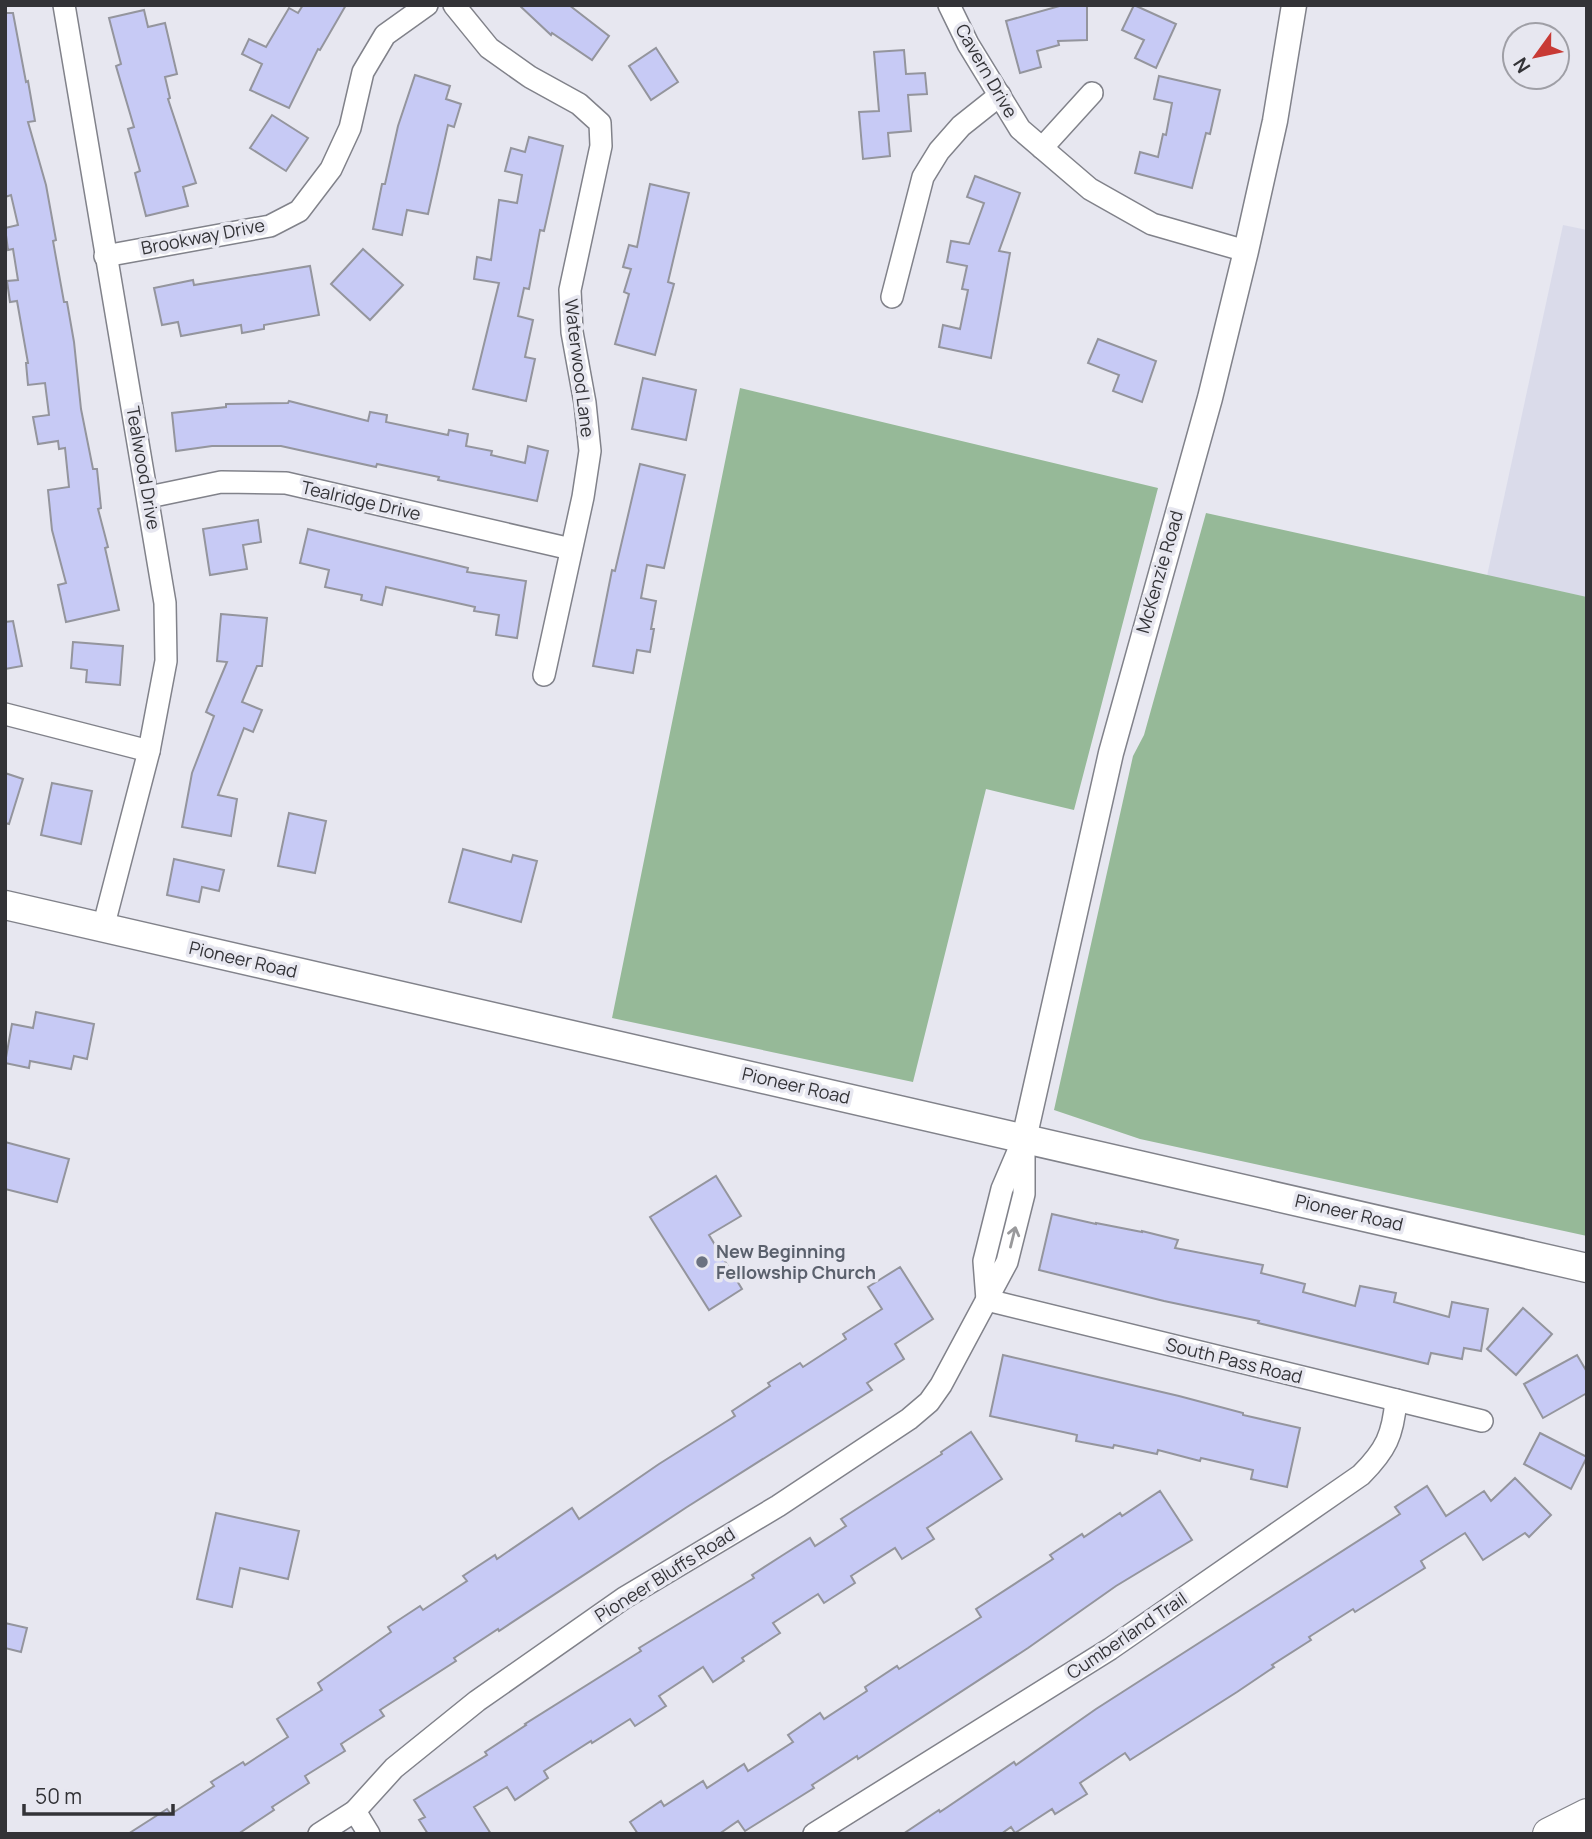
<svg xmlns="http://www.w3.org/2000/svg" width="1592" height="1839" font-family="Manrope,sans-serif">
<rect width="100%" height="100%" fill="#e7e7f0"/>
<polygon fill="#dadbea" points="1563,225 1587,230 1587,597 1487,576"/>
<g fill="#96b998">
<polygon points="740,388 1158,488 1074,810 986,789 913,1082 612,1018"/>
<polygon points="1206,513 1587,597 1587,1236 1140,1139 1054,1110 1133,756 1144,735"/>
</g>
<g fill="#c7caf5" stroke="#94959d" stroke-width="2">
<polygon points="303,5 346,5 320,50 318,49 289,108 250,90 262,64 242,54 249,39 266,47 289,8 298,13"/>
<polygon points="519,5 569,5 609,36 592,60 552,33 551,35"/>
<polygon points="1063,5 1087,5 1087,40 1058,41 1059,45 1037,51 1041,67 1020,73 1006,21"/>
<polygon points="1134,5 1176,24 1156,68 1135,58 1144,40 1122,30"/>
<polygon points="144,10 148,27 165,23 177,74 165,77 170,98 168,99 196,183 183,187 188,206 146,216 135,173 140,171 128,129 134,127 116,66 121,64 109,18"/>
<polygon points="5,13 13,13 26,82 28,81 35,121 28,122 46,185 56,240 53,241 64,302 67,302 74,342 81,409 93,469 97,469 101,508 98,509 108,547 105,548 119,610 66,622 58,585 66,583 52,530 48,490 69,487 65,448 59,449 58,441 38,444 33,417 49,415 45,383 28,385 26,363 28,363 17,301 10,302 7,281 18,280 13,249 8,250 5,228 18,225 11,195 5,197"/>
<polygon points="656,48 678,82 651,100 629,66"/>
<polygon points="904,50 906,74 925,73 927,94 908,95 911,131 888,133 890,156 863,159 859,112 879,111 874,52"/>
<polygon points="415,75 450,86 446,99 461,104 454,127 448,125 428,214 407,210 402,235 373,229 382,184 385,184 398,126"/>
<polygon points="1159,76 1220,90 1210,134 1206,133 1192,188 1135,173 1140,152 1158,157 1163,134 1166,135 1172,103 1154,99"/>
<polygon points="272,115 308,138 286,171 250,148"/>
<polygon points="529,137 563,146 544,231 540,230 529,289 524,288 518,316 533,320 525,357 535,359 526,401 473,389 499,283 474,279 477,257 491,260 499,200 517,203 522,175 505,171 511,148 525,152"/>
<polygon points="975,176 1020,193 999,251 1010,253 991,358 939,347 943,325 960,329 968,290 962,289 967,266 947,262 951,241 969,244 984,203 967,197"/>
<polygon points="650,184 689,193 668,282 674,284 655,355 615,344 629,294 624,292 631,269 623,267 629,245 637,247"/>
<polygon points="363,249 403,285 370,320 331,284"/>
<polygon points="310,266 319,315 264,325 264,329 242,333 241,325 181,336 178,322 162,325 154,288 193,280 194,285"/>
<polygon points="1098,339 1156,361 1142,402 1113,391 1119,375 1088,363"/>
<polygon points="643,378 696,390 686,440 632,429"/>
<polygon points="289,401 368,421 370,412 387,415 386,422 448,435 449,430 468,434 466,446 492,451 491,455 525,463 528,446 548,451 537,501 438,480 439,477 377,464 376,467 281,446 212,446 176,451 172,413 226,407 226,404 288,403"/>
<polygon points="640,464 685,475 664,568 647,565 641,598 656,601 651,629 654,629 650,652 637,650 633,673 593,666 612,570 615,571"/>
<polygon points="258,520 261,542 243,545 247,569 210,575 203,529"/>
<polygon points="308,529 468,568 467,572 526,581 517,638 496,635 499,615 474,611 475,607 386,587 382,605 361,600 362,595 325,587 329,570 300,563"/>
<polygon points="221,614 267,618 262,666 257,666 242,702 262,710 253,732 244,728 218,795 237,799 231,836 182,827 192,773 214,716 206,712 227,662 217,661"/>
<polygon points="13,621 22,666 5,669 5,622"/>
<polygon points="73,642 123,646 120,685 86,682 87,670 71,668"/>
<polygon points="5,773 23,779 9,824 5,823"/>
<polygon points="52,783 92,791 81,844 41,835"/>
<polygon points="289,813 326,821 315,873 278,866"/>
<polygon points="463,849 511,862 513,855 537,861 521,922 449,902"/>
<polygon points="174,859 224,870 219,891 202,887 199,902 167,895"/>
<polygon points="36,1012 94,1024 87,1059 74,1056 71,1069 30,1061 29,1068 5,1063 12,1024 33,1028"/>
<polygon points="5,1142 69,1159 57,1202 5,1189"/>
<polygon points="716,1176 741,1216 709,1235 742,1289 709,1310 650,1217"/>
<polygon points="1052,1214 1096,1224 1096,1223 1142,1232 1142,1231 1178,1240 1175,1248 1263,1265 1261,1273 1305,1284 1303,1292 1355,1306 1360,1286 1396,1293 1394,1302 1449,1317 1452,1302 1488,1309 1481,1351 1464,1348 1462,1359 1431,1353 1428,1364 1258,1323 1259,1321 1164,1301 1039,1270"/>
<polygon points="900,1267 933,1319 895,1344 904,1359 867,1383 872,1390 687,1507 499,1631 498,1629 454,1658 456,1661 380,1710 384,1716 341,1744 345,1751 305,1776 309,1783 272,1807 274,1810 238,1834 128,1834 167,1809 171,1814 214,1786 211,1782 243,1762 245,1765 288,1737 277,1719 322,1690 318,1683 391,1632 388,1627 420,1606 423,1610 467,1581 463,1576 495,1555 497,1559 572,1508 579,1519 659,1464 735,1416 732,1411 770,1386 768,1383 800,1363 803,1367 846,1339 843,1334 882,1309 868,1287"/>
<polygon points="1523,1308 1552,1334 1516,1375 1487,1349"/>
<polygon points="1003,1355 1179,1396 1243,1413 1243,1415 1300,1428 1287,1487 1251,1479 1253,1470 1201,1458 1200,1461 1158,1450 1157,1454 1114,1445 1113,1448 1076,1441 1077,1435 990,1416"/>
<polygon points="1577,1355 1587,1372 1587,1393 1543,1418 1524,1384"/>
<polygon points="971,1432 1002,1479 927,1528 934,1539 902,1559 895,1548 851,1576 855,1583 824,1603 818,1594 773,1623 780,1633 742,1658 744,1661 713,1682 703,1667 659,1696 666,1706 635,1726 630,1719 592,1743 591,1741 544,1771 548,1778 515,1800 507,1787 474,1807 491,1834 428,1834 419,1820 425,1817 414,1800 487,1755 485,1752 526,1725 525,1724 641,1651 639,1648 754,1578 752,1575 783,1555 810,1538 815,1546 846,1526 841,1519 942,1454 941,1452"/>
<polygon points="1540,1433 1587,1457 1571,1489 1524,1464"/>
<polygon points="1515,1478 1551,1515 1529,1537 1525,1533 1483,1560 1465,1533 1421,1561 1425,1568 1355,1612 1353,1609 1309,1637 1311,1640 1272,1665 1274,1667 1237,1692 1130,1760 1125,1753 1080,1783 1087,1794 1055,1814 1052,1809 1015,1833 1011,1827 1001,1834 903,1834 939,1810 940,1812 1014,1762 1016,1765 1096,1709 1400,1514 1395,1507 1427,1486 1446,1516 1484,1491 1491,1501"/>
<polygon points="1160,1491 1192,1540 1116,1586 1028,1648 858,1759 857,1756 812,1785 814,1788 782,1808 745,1831 738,1821 719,1834 638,1834 630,1822 661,1801 664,1806 703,1781 707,1788 744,1764 748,1771 793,1742 788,1735 820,1713 824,1719 867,1691 865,1687 897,1666 899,1669 981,1617 976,1609 1053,1559 1050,1555 1082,1534 1084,1537 1120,1513 1122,1516"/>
<polygon points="216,1513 299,1531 288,1579 240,1568 232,1607 197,1599"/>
<polygon points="5,1623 27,1628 21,1652 5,1648"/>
</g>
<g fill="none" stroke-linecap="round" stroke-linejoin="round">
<defs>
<g id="minor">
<polyline points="64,5 165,603 166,661 149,751 103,928"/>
<polyline points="454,5 489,48 530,77 579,104 600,123 601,146 570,290 572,332 585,403 590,451 583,497 544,675"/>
<polyline points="949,5 968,44 1020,129 1090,189 1152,224 1246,251"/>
<polyline points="1042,148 1092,93"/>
<polyline points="105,256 270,226 299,211 331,169 350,128 363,72 385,35 427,5"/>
<polyline points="892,297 923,177 939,151 961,126 1000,95"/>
<polyline points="149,497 221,482 286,483 571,549"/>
<polyline points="5,714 149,751"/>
<polyline points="987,1300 1482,1421"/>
<polyline points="987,1300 984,1261 1002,1189 1020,1147"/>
<polyline points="355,1811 369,1834"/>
<polyline points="319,1834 355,1811 394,1768 477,1701 624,1598 778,1506 909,1419 929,1402 941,1385 1007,1262 1024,1194 1024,1139"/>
<path d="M814,1834L1110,1649L1361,1475C1386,1450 1393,1435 1396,1400"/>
</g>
<polyline id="tertiary" points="1024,1139 1111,753 1210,398 1246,251 1275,121 1294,5"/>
<polyline id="secondary" points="5,905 1587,1268"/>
<polyline id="primary" points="1549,1834 1587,1815"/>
</defs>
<use href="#minor" stroke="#81828a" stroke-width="24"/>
<use href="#tertiary" stroke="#81828a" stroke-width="27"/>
<use href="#secondary" stroke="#81828a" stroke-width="31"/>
<use href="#primary" stroke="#81828a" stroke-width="34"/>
<use href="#minor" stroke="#fff" stroke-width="21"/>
<use href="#tertiary" stroke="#fff" stroke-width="24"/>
<use href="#secondary" stroke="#fff" stroke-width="28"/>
<use href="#primary" stroke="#fff" stroke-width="32"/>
</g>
<defs><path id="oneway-shaft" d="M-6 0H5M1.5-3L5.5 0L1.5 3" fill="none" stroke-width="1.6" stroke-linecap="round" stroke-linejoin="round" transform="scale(1.75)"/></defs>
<use stroke="#99999b" href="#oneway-shaft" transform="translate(1013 1237) rotate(-76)"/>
<circle fill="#6b7280" stroke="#e7e7f0" stroke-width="2.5" cx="702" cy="1262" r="7"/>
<g text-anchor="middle" stroke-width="7" stroke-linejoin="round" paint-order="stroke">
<g font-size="18" fill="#333337" stroke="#e7e7f0">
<text transform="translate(986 71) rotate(60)" y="6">Cavern Drive</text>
<text transform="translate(203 237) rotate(-11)" y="6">Brookway Drive</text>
<text transform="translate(579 368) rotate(83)" y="6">Waterwood Lane</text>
<text transform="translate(143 468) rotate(80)" y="6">Tealwood Drive</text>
<text transform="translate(361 501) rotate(13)" y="6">Tealridge Drive</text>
<text transform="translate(1160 572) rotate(-74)" y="6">McKenzie Road</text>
<text transform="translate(243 960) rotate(13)" y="6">Pioneer Road</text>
<text transform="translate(796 1086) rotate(13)" y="6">Pioneer Road</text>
<text transform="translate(1349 1213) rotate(13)" y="6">Pioneer Road</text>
<text transform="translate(1234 1361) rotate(14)" y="6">South Pass Road</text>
<text transform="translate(665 1575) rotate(-32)" y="6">Pioneer Bluffs Road</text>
<text transform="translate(1127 1636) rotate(-34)" y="6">Cumberland Trail</text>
</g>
<g font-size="18" font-weight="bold" fill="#5b616d" stroke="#e7e7f0" text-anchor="start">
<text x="716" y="1258">New Beginning<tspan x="716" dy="21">Fellowship Church</tspan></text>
</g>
</g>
<rect width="1592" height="1839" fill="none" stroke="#333337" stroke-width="14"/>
<g transform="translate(1536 56) rotate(237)"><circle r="33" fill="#e7e7f0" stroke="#9f9fa6" stroke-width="2"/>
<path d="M0-5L12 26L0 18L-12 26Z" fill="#c83a35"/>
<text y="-10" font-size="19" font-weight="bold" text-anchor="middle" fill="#333337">N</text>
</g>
<path d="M24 1804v10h149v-10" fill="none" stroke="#333337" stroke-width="3.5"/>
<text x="35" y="1804" font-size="21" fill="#333337" stroke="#e7e7f0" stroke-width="5" paint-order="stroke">50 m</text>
</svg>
